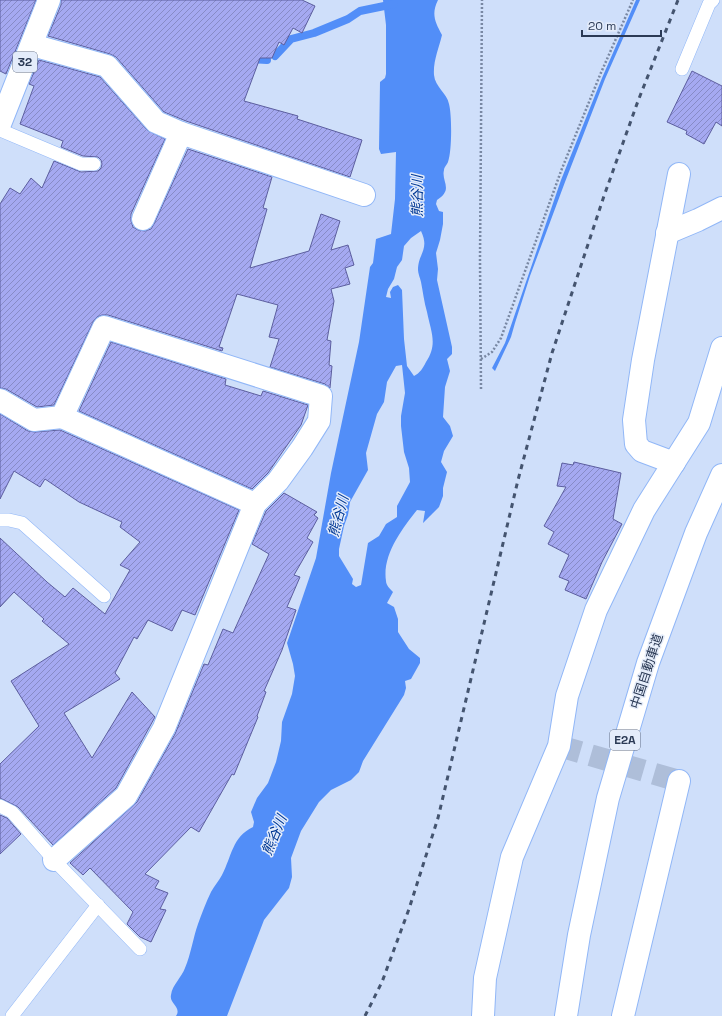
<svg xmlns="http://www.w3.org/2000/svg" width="722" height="1016" font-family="'Space Grotesk','Noto Sans JP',sans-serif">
<defs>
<pattern id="building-hatch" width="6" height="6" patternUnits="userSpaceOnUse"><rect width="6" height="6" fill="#a5a9f1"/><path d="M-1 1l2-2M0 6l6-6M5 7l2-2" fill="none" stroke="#878bc6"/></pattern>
</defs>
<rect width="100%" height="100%" fill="#cfdffa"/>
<g fill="#528ef8" fill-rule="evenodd">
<path d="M383,0H438C431,14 435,22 442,35C439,48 433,61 434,75C435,87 447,93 449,104C452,115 452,152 448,162C447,165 444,167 444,170C441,182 454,189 437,200L436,204L439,211L443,212V224L440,240L436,253L438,269L437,280L452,347V354L447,359L450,371L445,387L443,417L450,426L453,436L444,451L441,462L447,472L443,488V496L439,507L423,523L425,511L417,510C402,529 382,555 386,581C386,585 390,589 393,592L387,603L394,607L398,619V632L409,649L420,658V663L411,679L405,681L406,688L404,695L363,761L359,772L351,780L331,790L319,802L301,831L291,858L292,877L289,888L264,920L227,1016H176C182,1007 169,1004 171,995C172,985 182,977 185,968C191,954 193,938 198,924C202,913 206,902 211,892C214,886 219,881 222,875C232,856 232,837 253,827L254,822L251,812L257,798L268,783L276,762L281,741L282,722L292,694L295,676L293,664L287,643L316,558L331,473L359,342L370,267L373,263L376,239L391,234L395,199L396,152L381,154L379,149L380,82L385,78L386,74V25ZM421,231C430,250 418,253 418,270C418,273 420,278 421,282C423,292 424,302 427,312C431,332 438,344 426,362C423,368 420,373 414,376L407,366L404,339L402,290L398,285L393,287L390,292L391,298L386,297L388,289L394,279L397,267L402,260L404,246L411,238ZM402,365L405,393L401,416V426L404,452L409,468L410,482L397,506V517L386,524L379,536L368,543L361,585L356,587L352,584L353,579L339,556V549L344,526L348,515L350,502L368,470L366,453L377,414L384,402L387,382L396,366Z"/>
<polygon points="636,0 640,0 605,79 565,182 530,276 515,323 511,337 495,371 492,368 505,343 561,180 602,78"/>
</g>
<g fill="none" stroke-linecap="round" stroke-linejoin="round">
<g stroke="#528ef8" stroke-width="8">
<polyline points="275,56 291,39 314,33 348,19 360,11 394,4"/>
<polyline points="248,59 267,60"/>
</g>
</g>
<g fill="url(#building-hatch)" stroke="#5c5e9f">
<polygon points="0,0 36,0 6,74 0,71"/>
<polygon points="61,0 302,0 315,6 302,33 293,28 284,45 279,42 272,58 260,58 244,101 298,116 297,119 362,140 350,177 186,121 164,112 116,57 110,54 48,36 61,5"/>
<polygon points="39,60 100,77 147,130 165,139 131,214 131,221 133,227 138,230 145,231 151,229 154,224 188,149 272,177 263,208 267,209 250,268 309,251 321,214 340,221 331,250 348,245 354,265 345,268 350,284 331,289 334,301 327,340 331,341 329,365 332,366 330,388 325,384 270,367 279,339 269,337 278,305 237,294 219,347 223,348 222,351 108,315 102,315 97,317 93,322 54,405 37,407 6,389 0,388 0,204 10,188 20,194 31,178 42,188 54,161 81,172 98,171 101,168 102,164 101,160 98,157 83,156 61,147 63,141 20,124 34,86 29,84"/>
<polygon points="692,71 722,86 722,126 716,122 704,144 686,134 687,131 667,122"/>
<polygon points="111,342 226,379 225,385 261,396 263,391 308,405 301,425 268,473 252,489 79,411"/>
<polygon points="0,414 28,431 35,432 60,430 239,510 195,615 182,610 172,631 148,620 137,639 134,637 115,673 120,679 64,713 92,758 132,692 155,717 116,788 53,845 18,807 0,798 0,764 39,726 11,681 69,644 42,621 44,619 14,592 0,607 0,538 47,582 65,597 73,588 105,614 130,570 120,565 140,542 120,527 122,522 79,502 45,479 40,487 14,471 0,499"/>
<polygon points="574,462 621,473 613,519 622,524 602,562 586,599 565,590 569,581 559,577 569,555 548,544 554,532 544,526 566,487 557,486 562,463 573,465"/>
<polygon points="284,493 317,512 314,515 318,518 307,538 313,542 294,575 300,577 287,607 296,610 282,650 264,691 266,692 257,716 258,717 234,775 232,774 199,832 191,827 145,874 159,881 155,888 168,893 160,909 166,910 151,942 140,937 127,924 133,912 90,868 83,875 70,863 137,802 175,734 204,664 208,665 223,629 233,633 269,554 252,544 266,511"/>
<polygon points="0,815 7,818 21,834 0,854"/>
</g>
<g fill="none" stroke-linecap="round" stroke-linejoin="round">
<polyline stroke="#aebed9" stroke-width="22" stroke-dasharray="22 11" stroke-linecap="butt" points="559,746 679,781"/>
<defs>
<g id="service">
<polyline points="682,69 709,4 713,0"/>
<polyline points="0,130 81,164 94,164"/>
<polyline points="0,520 9,520 22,523 104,596"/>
<polyline points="0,806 12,812 54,860 140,949"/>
<polyline points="12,1016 98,905"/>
</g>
<g id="minor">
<polyline points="32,45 107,66 156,122 181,133 364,195"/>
<polyline points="143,219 181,133"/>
<polyline points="667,233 698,220 722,208"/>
<polyline points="0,400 34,420 62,417 104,327 321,396 319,421 302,448 278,481 255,504 164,728 126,796 54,860"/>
<polyline points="62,417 255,504"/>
<polyline points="674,463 642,451 636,444 634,420 643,360 679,174"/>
<polyline points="483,1016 485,978 512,857 559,746 567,696 596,610 644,510 699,423 722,348"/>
<polyline points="623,1016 679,781"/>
</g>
<polyline id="primary" points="0,124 49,0"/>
<polyline id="motorway" points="566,1016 579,935 608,798 648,663 696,533 722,475"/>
</defs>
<use href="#service" stroke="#91b7f7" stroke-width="14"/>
<use href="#minor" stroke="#91b7f7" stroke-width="24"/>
<use href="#primary" stroke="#91b7f7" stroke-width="24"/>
<use href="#motorway" stroke="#91b7f7" stroke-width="24"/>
<g stroke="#7988a3" stroke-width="2.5" stroke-dasharray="2 2" stroke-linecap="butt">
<polyline points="481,359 492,352 501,338 561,171 600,75 633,0"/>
<polyline points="481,389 480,259 482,0"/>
</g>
<use href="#service" stroke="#fff" stroke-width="13"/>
<use href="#minor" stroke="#fff" stroke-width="22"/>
<use href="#primary" stroke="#fff" stroke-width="22"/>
<use href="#motorway" stroke="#fff" stroke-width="22"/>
<polyline stroke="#44546f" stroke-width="3" stroke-dasharray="5 5" stroke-linecap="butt" points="365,1016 382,982 409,909 438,818 518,480 552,353 604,196 638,101 678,0"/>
</g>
<g text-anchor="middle" stroke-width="3" stroke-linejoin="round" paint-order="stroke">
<g fill="#e4ecfa" stroke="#626f86" stroke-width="1">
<rect x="13" y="52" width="24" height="20" rx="3"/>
<rect x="610" y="730" width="30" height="20" rx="3"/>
</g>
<g font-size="12" font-weight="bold" fill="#2b3a55">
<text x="25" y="66">32</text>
<text x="625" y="744">E2A</text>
</g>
<g font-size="13" fill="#2b3a55" stroke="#e4ecfa">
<text transform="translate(646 671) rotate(-72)" y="5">中国自動車道</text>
</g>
<g font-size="14" font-style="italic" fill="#013894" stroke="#e4ecfa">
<text transform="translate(417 196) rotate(-90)" y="5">熊谷川</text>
<text transform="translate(338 516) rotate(-75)" y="5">熊谷川</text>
<text transform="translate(274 835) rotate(-67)" y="5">熊谷川</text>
</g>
</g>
<path d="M582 30v6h79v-6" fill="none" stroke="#2b3a55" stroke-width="2"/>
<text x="588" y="30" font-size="12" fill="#2b3a55" stroke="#e4ecfa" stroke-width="3" paint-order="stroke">20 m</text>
</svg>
